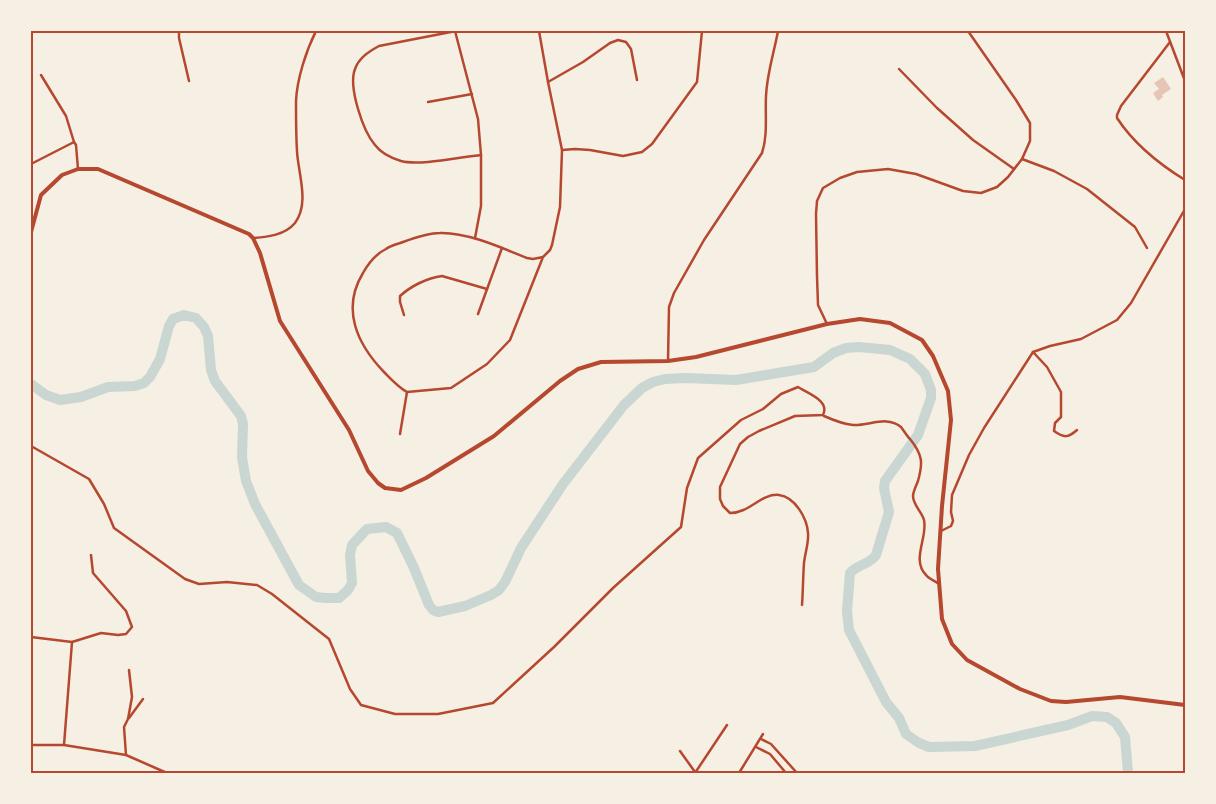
<svg xmlns="http://www.w3.org/2000/svg" width="1216" height="804" font-family="'DejaVu Sans',sans-serif">
<rect width="100%" height="100%" fill="#f6efe4"/>
<g fill="none" stroke-linecap="round" stroke-linejoin="round">
<path stroke="#c9d6d2" stroke-width="10" d="M31,384L46,395L60,400L81,397L108,387L135,386L144,383L150,377L160,359L169,326L173,319L184,315L196,318L204,327L208,336L211,370L215,381L241,416L243,424L242,457L246,481L255,504L299,585L316,597L325,598H339L348,590L352,583L350,555L352,545L367,529L386,527L397,533L414,568L429,605L433,610L438,612L465,606L491,595L499,590L505,582L521,548L563,484L624,405L642,388L653,382L665,379L686,378L736,380L814,367L833,353L846,348L859,347L890,350L910,359L925,374L931,390V398L918,435L885,481L884,488L889,512L876,555C870,564 857,565 850,573L847,611L849,630L886,702L899,718L906,734L919,743L929,747L975,746L1068,725L1092,716L1107,717L1116,723L1125,737L1128,773"/>
</g>
<polygon fill="#e6c5b7" points="1163,77 1171,89 1162,95 1163,97 1158,101 1153,93 1159,89 1154,83"/>
<g fill="none" stroke-linecap="round" stroke-linejoin="round">
<g stroke="#b5482f" stroke-width="2.5">
<polyline points="179,31 179,38 189,81"/>
<polyline points="455,31 478,119 481,155 481,206 475,238"/>
<path d="M456,31L379,46C368,52 359,58 355,69C348,87 363,131 375,145C381,153 391,158 401,161C420,166 460,157 481,155"/>
<path d="M539,31L548,82L562,150L560,207L552,245L550,250L543,257L510,340L487,364L451,388L407,392C398,387 391,379 384,372C357,344 341,309 363,273C368,264 376,254 386,249C391,245 398,244 403,242C414,238 429,233 440,233C467,232 502,248 527,258L533,259L543,257"/>
<polyline points="1166,31 1185,81"/>
<path d="M1170,42L1121,106L1117,115V118C1134,144 1159,164 1185,180"/>
<polyline points="899,69 937,108 973,140 1014,169"/>
<polyline points="41,75 66,116 74,142"/>
<polyline points="548,82 583,62 610,43 618,40 626,42 631,49 637,80"/>
<polyline points="428,102 472,94"/>
<polyline points="562,150 575,149 590,150 623,156 642,152 652,144 697,82 702,31"/>
<polyline points="1022,159 1054,171 1087,189 1135,227 1147,248"/>
<polyline points="31,164 74,142 76,145 78,169"/>
<path d="M253,238C268,237 285,235 295,223C310,203 298,173 297,151C296,135 296,118 296,101C297,79 306,51 316,31"/>
<polyline points="478,314 502,248"/>
<path d="M404,315L400,302V296C411,286 427,278 442,276L487,289"/>
<polyline points="827,324 818,305 817,276 816,214 817,201 823,188 840,178 857,172 888,169 916,174 963,191 981,193 997,187 1008,177 1022,159 1030,141 1030,123 1016,100 968,31"/>
<path d="M1033,352L1047,367L1061,392V417L1055,423L1054,431C1064,438 1068,438 1077,430"/>
<path d="M668,361L669,307L674,293L704,240L762,153C768,135 765,115 766,96C767,73 774,53 778,31"/>
<path d="M824,416C833,420 843,424 853,425C869,426 887,415 901,427C904,431 907,436 910,439C923,455 923,463 918,481C916,486 913,492 913,496C913,505 922,512 924,520C928,537 911,560 926,575C929,579 935,581 939,584"/>
<polyline points="400,434 407,392"/>
<path d="M31,446L89,479L104,504L114,528L185,579L199,584L227,582L257,585L272,594L329,639L350,689L361,705L395,714H438L493,703L554,647L613,588L681,527L687,488L698,458L741,420L763,409L781,394L798,387C809,394 830,401 823,415L795,416L759,431L748,437L740,444L720,487V499L723,506L730,513C750,513 761,493 779,495C795,497 807,518 808,533C809,542 805,553 804,563C803,577 803,591 802,605"/>
<polyline points="941,531 951,526 953,521 951,512 952,495 969,455 984,428 1033,352 1050,346 1081,339 1117,320 1131,303 1185,209"/>
<polyline points="31,637 72,642 64,745"/>
<polyline points="72,642 101,633 118,635 126,634 132,627 126,611 93,573 91,555"/>
<polyline points="129,718 143,699"/>
<polyline points="761,739 771,744 797,773"/>
<polyline points="31,745 64,745 126,755 167,773"/>
<polyline points="756,747 770,754 786,773"/>
<polyline points="680,751 695,772"/>
<polyline points="126,755 124,727 128,719 132,697 129,670"/>
<polyline points="695,773 727,725"/>
<polyline points="739,773 763,734"/>
</g>
<polyline stroke="#b5482f" stroke-width="4" points="31,232 41,195 62,175 78,169 98,169 249,234 253,238 260,253 280,321 349,430 368,471 378,483 385,488 401,490 426,478 494,436 560,381 578,369 601,362 668,361 696,357 827,324 860,319 890,323 922,340 933,356 948,391 951,420 942,506 938,569 942,619 952,644 967,660 1020,689 1051,701 1066,702 1120,697 1185,705"/>
</g>
<rect width="1216" height="804" fill="none" stroke="#f6efe4" stroke-width="65"/>
<rect x="32" y="32" width="1152" height="740" fill="none" stroke="#b5482f" stroke-width="2"/>
</svg>
